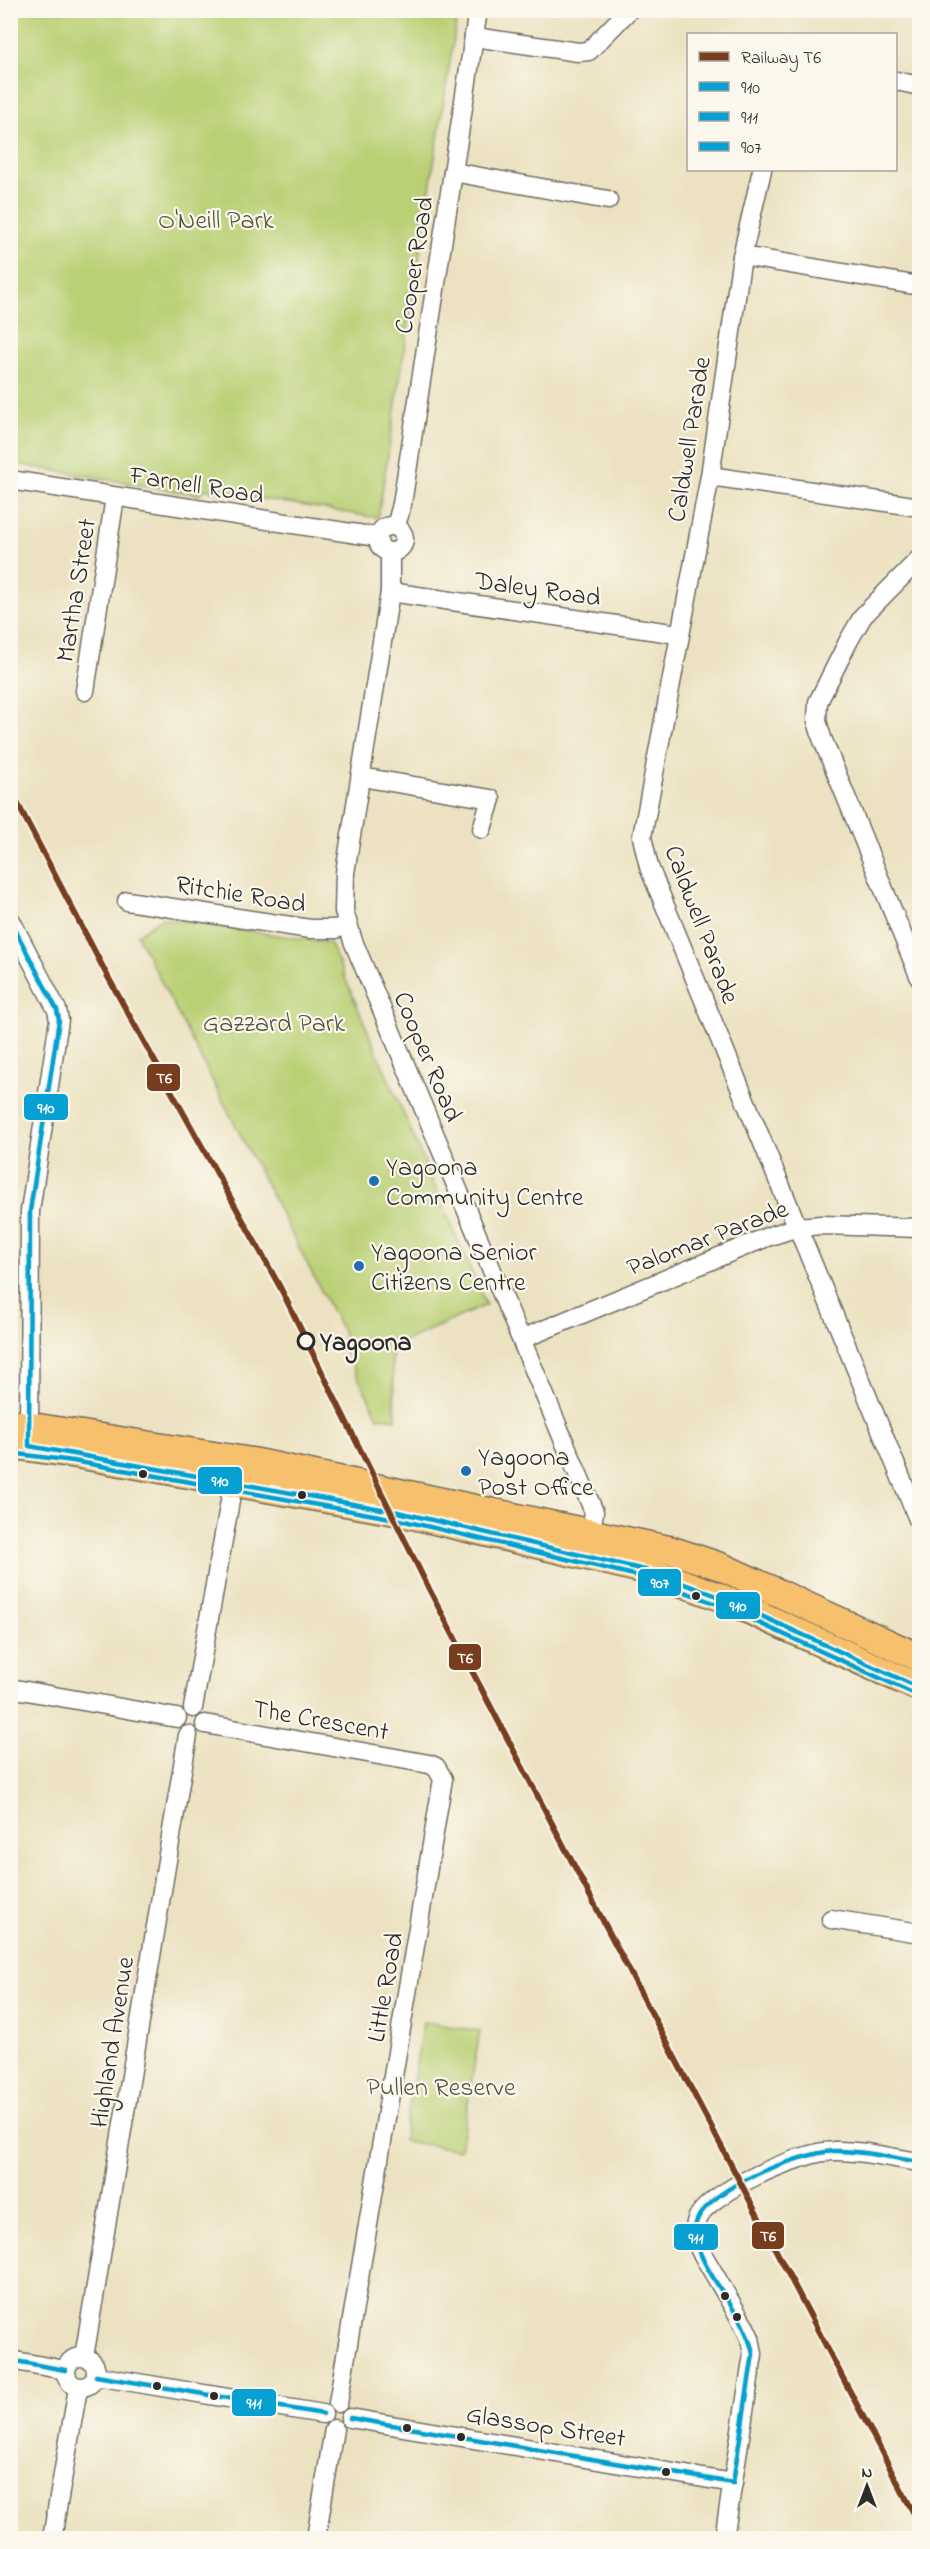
<svg xmlns="http://www.w3.org/2000/svg" width="930" height="2549" font-family="'Indie Flower',sans-serif">
<rect width="100%" height="100%" fill="#fbf7ec"/>
<filter id="ink" filterUnits="userSpaceOnUse"><feTurbulence type="fractalNoise" baseFrequency=".0167" numOctaves="2"/><feDisplacementMap in="SourceGraphic" scale="12" xChannelSelector="R" yChannelSelector="G"/><feConvolveMatrix kernelMatrix="1 2 1 2 8 2 1 2 1" color-interpolation-filters="sRGB"/></filter>
<filter id="wash" filterUnits="userSpaceOnUse"><feTurbulence type="fractalNoise" baseFrequency=".008" numOctaves="4" result="noise"/><feDisplacementMap in="SourceGraphic" scale="24" xChannelSelector="R" yChannelSelector="G"/><feGaussianBlur stdDeviation="1.35" result="paint"/><feColorMatrix in="noise" values="0 0 0 0 0 0 0 0 0 0 0 0 0 0 0 0 0 1.4 0 .05"/><feComposite in="paint" operator="in"/></filter>
<g filter="url(#wash)">
<rect width="100%" height="100%" fill="#ece2c1"/>
<g fill="#bad074" stroke="#727e50" stroke-width="1.5">
<polygon points="10,11 458,11 378,518 203,489 200,495 11,463"/>
<polygon points="161,918 330,943 486,1305 391,1347 396,1419 378,1417 340,1341 345,1337 137,935"/>
<polygon points="423,2022 480,2031 460,2150 403,2141"/>
</g>
</g>
<g filter="url(#ink)">
<g fill="none" stroke-linecap="round" stroke-linejoin="round">
<defs>
<g id="minor">
<polyline points="474,37 578,52 589,51 629,10"/>
<polyline points="896,81 920,86"/>
<polyline points="762,170 742,256 710,476 642,837 649,867 920,1524"/>
<polyline points="453,172 608,200"/>
<polyline points="742,256 920,286"/>
<polyline points="710,476 920,507"/>
<polyline points="10,480 377,537"/>
<circle cx="391" cy="539" r="13"/>
<polyline points="396,526 402,504 478,10"/>
<polyline points="390,552 390,592 345,873 344,911 353,941 594,1512 589,1543"/>
<polyline points="920,558 863,616 849,640 818,702 817,721 822,738 920,978"/>
<polyline points="390,592 678,634"/>
<polyline points="85,691 115,497"/>
<polyline points="361,777 491,799 482,829"/>
<polyline points="127,901 310,929 336,929 347,925"/>
<polyline points="10,919 57,1010 59,1020 30,1211 29,1436"/>
<polyline points="522,1339 767,1237 798,1227 821,1225 920,1228"/>
<polyline points="10,1688 177,1718"/>
<polyline points="193,1708 235,1473"/>
<polyline points="205,1724 429,1764 436,1767 443,1779 338,2403"/>
<polyline points="831,1919 920,1933"/>
<circle cx="81" cy="2372" r="15"/>
<polyline points="84,2357 188,1735"/>
<polyline points="10,2360 65,2370"/>
<polyline points="96,2376 323,2414"/>
<polyline points="350,2418 733,2483"/>
<polyline points="52,2538 78,2388"/>
<polyline points="316,2538 334,2429"/>
<path d="M724,2538L753,2354L750,2338L744,2325L700,2250C696,2240 693,2229 697,2219C709,2191 804,2151 833,2151C862,2150 891,2158 920,2162"/>
</g>
<g id="highway">
<polyline points="10,1423 255,1462 671,1550 722,1567 920,1658"/>
<polyline points="10,1445 74,1454 398,1512 649,1571 720,1597 920,1688"/>
</g>
</defs>
<use href="#minor" stroke="#6f6b60" stroke-width="21"/>
<use href="#highway" stroke="#6f6b60" stroke-width="30"/>
<use href="#minor" stroke="#fff" stroke-width="18"/>
<use href="#highway" stroke="#f7c06c" stroke-width="27"/>
<defs>
<polyline id="bus-1" points="10,920 57,1010 59,1020 30,1211 29,1446 398,1512 649,1571 720,1597 920,1688"/>
<g id="bus-2">
<polyline points="10,2360 65,2370"/>
<polyline points="96,2376 323,2414"/>
<polyline points="350,2418 733,2483"/>
<path d="M733,2483L753,2354C745,2311 696,2269 695,2231C693,2191 801,2153 834,2151C862,2150 891,2158 920,2162"/>
</g>
<polyline id="bus-3" points="10,1453 73,1461 396,1519 647,1578 717,1604 917,1695"/>
</defs>
<use href="#bus-1" stroke="#fbf7ec" stroke-width="9"/>
<use href="#bus-2" stroke="#fbf7ec" stroke-width="9"/>
<use href="#bus-3" stroke="#fbf7ec" stroke-width="9"/>
<use href="#bus-1" stroke="#06a0d2" stroke-width="4.5"/>
<use href="#bus-2" stroke="#06a0d2" stroke-width="4.5"/>
<use href="#bus-3" stroke="#06a0d2" stroke-width="4.5"/>
<defs>
<polyline id="rail-1" points="10,789 108,977 280,1287 428,1587 920,2525"/>
</defs>
<use href="#rail-1" stroke="#fbf7ec" stroke-width="10"/>
<use href="#rail-1" stroke="#783d1d" stroke-width="6"/>
</g>
</g>
<g fill="#1f6fb2" stroke="#fbf7ec" stroke-width="2">
<circle cx="374" cy="1181" r="6"/>
<circle cx="359" cy="1266" r="6"/>
<circle cx="466" cy="1471" r="6"/>
</g>
<circle fill="#fbf7ec" stroke="#2b2b2b" stroke-width="3" cx="306" cy="1341" r="8"/>
<g fill="#2b2b2b" stroke="#fbf7ec" stroke-width="2">
<circle cx="143" cy="1474" r="5"/>
<circle cx="302" cy="1495" r="5"/>
<circle cx="696" cy="1596" r="5"/>
<circle cx="725" cy="2296" r="5"/>
<circle cx="737" cy="2317" r="5"/>
<circle cx="157" cy="2386" r="5"/>
<circle cx="214" cy="2396" r="5"/>
<circle cx="407" cy="2428" r="5"/>
<circle cx="461" cy="2437" r="5"/>
<circle cx="666" cy="2472" r="5"/>
</g>
<g text-anchor="middle" stroke-width="4.5" stroke-linejoin="round" paint-order="stroke">
<g font-size="26" fill="#4f543d" stroke="#fbf7ec">
<text x="216" y="228">O'Neill Park</text>
<text x="274" y="1031">Gazzard Park</text>
<text x="441" y="2095">Pullen Reserve</text>
</g>
<g font-size="26" fill="#2b2b2b" stroke="#fbf7ec">
<text transform="translate(413 265) rotate(-81)" y="9">Cooper Road</text>
<text transform="translate(688 439) rotate(-81)" y="9">Caldwell Parade</text>
<text transform="translate(197 484) rotate(9)" y="9">Farnell Road</text>
<text transform="translate(538 588) rotate(8)" y="9">Daley Road</text>
<text transform="translate(75 590) rotate(-81)" y="9">Martha Street</text>
<text transform="translate(241 893) rotate(9)" y="9">Ritchie Road</text>
<text transform="translate(703 924) rotate(69)" y="9">Caldwell Parade</text>
<text transform="translate(429 1056) rotate(67)" y="9">Cooper Road</text>
<text transform="translate(707 1237) rotate(-21)" y="9">Palomar Parade</text>
<text transform="translate(321 1719) rotate(10)" y="9">The Crescent</text>
<text transform="translate(384 1987) rotate(-80)" y="9">Little Road</text>
<text transform="translate(111 2042) rotate(-81)" y="9">Highland Avenue</text>
<text transform="translate(546 2425) rotate(9)" y="9">Glassop Street</text>
</g>
<g font-size="26" fill="#2b2b2b" stroke="#fbf7ec" text-anchor="start">
<text x="386" y="1175">Yagoona<tspan x="386" dy="30">Community Centre</tspan></text>
<text x="371" y="1260">Yagoona Senior<tspan x="371" dy="30">Citizens Centre</tspan></text>
<text x="478" y="1465">Yagoona<tspan x="478" dy="30">Post Office</tspan></text>
</g>
<g font-size="26" font-weight="bold" fill="#2b2b2b" stroke="#fbf7ec" text-anchor="start">
<text x="320" y="1350">Yagoona</text>
</g>
</g>
<g stroke="#fbf7ec" stroke-width="2">
<rect x="146" y="1063" width="35" height="29" rx="6" fill="#783d1d"/>
<rect x="23" y="1093" width="46" height="28" rx="6" fill="#06a0d2"/>
<rect x="197" y="1466" width="46" height="29" rx="6" fill="#06a0d2"/>
<rect x="637" y="1568" width="45" height="29" rx="6" fill="#06a0d2"/>
<rect x="715" y="1591" width="46" height="29" rx="6" fill="#06a0d2"/>
<rect x="448" y="1643" width="34" height="28" rx="6" fill="#783d1d"/>
<rect x="751" y="2221" width="34" height="29" rx="6" fill="#783d1d"/>
<rect x="673" y="2223" width="46" height="28" rx="6" fill="#06a0d2"/>
<rect x="231" y="2388" width="46" height="29" rx="6" fill="#06a0d2"/>
</g>
<g font-size="16" text-anchor="middle" font-weight="bold" fill="#fff">
<text x="164" y="1083">T6</text>
<text x="46" y="1113">910</text>
<text x="220" y="1486">910</text>
<text x="660" y="1588">907</text>
<text x="738" y="1611">910</text>
<text x="465" y="1663">T6</text>
<text x="768" y="2241">T6</text>
<text x="696" y="2243">911</text>
<text x="254" y="2408">911</text>
</g>
<rect width="930" height="2549" fill="none" stroke="#fbf7ec" stroke-width="36"/>
<rect x="687" y="33" width="210" height="138" fill="#fbf7ec" stroke="#a8a59f" stroke-width="1.5"/>
<rect x="699" y="52" width="30" height="9" fill="#783d1d" stroke="#a8a59f" stroke-width="1.5"/>
<text x="741" y="63" font-size="18" fill="#2b2b2b">Railway T6</text>
<rect x="699" y="82" width="30" height="9" fill="#06a0d2" stroke="#a8a59f" stroke-width="1.5"/>
<text x="741" y="93" font-size="18" fill="#2b2b2b">910</text>
<rect x="699" y="112" width="30" height="9" fill="#06a0d2" stroke="#a8a59f" stroke-width="1.5"/>
<text x="741" y="123" font-size="18" fill="#2b2b2b">911</text>
<rect x="699" y="142" width="30" height="9" fill="#06a0d2" stroke="#a8a59f" stroke-width="1.5"/>
<text x="741" y="153" font-size="18" fill="#2b2b2b">907</text>
<g transform="translate(867 2486)" stroke="#fbf7ec" stroke-width="4.5" paint-order="stroke">
<path d="M0-4.5L10 22L0 15L-10 22Z" fill="#2b2b2b"/>
<text y="-9" font-size="16" font-weight="bold" text-anchor="middle" fill="#2b2b2b">N</text>
</g>
</svg>
